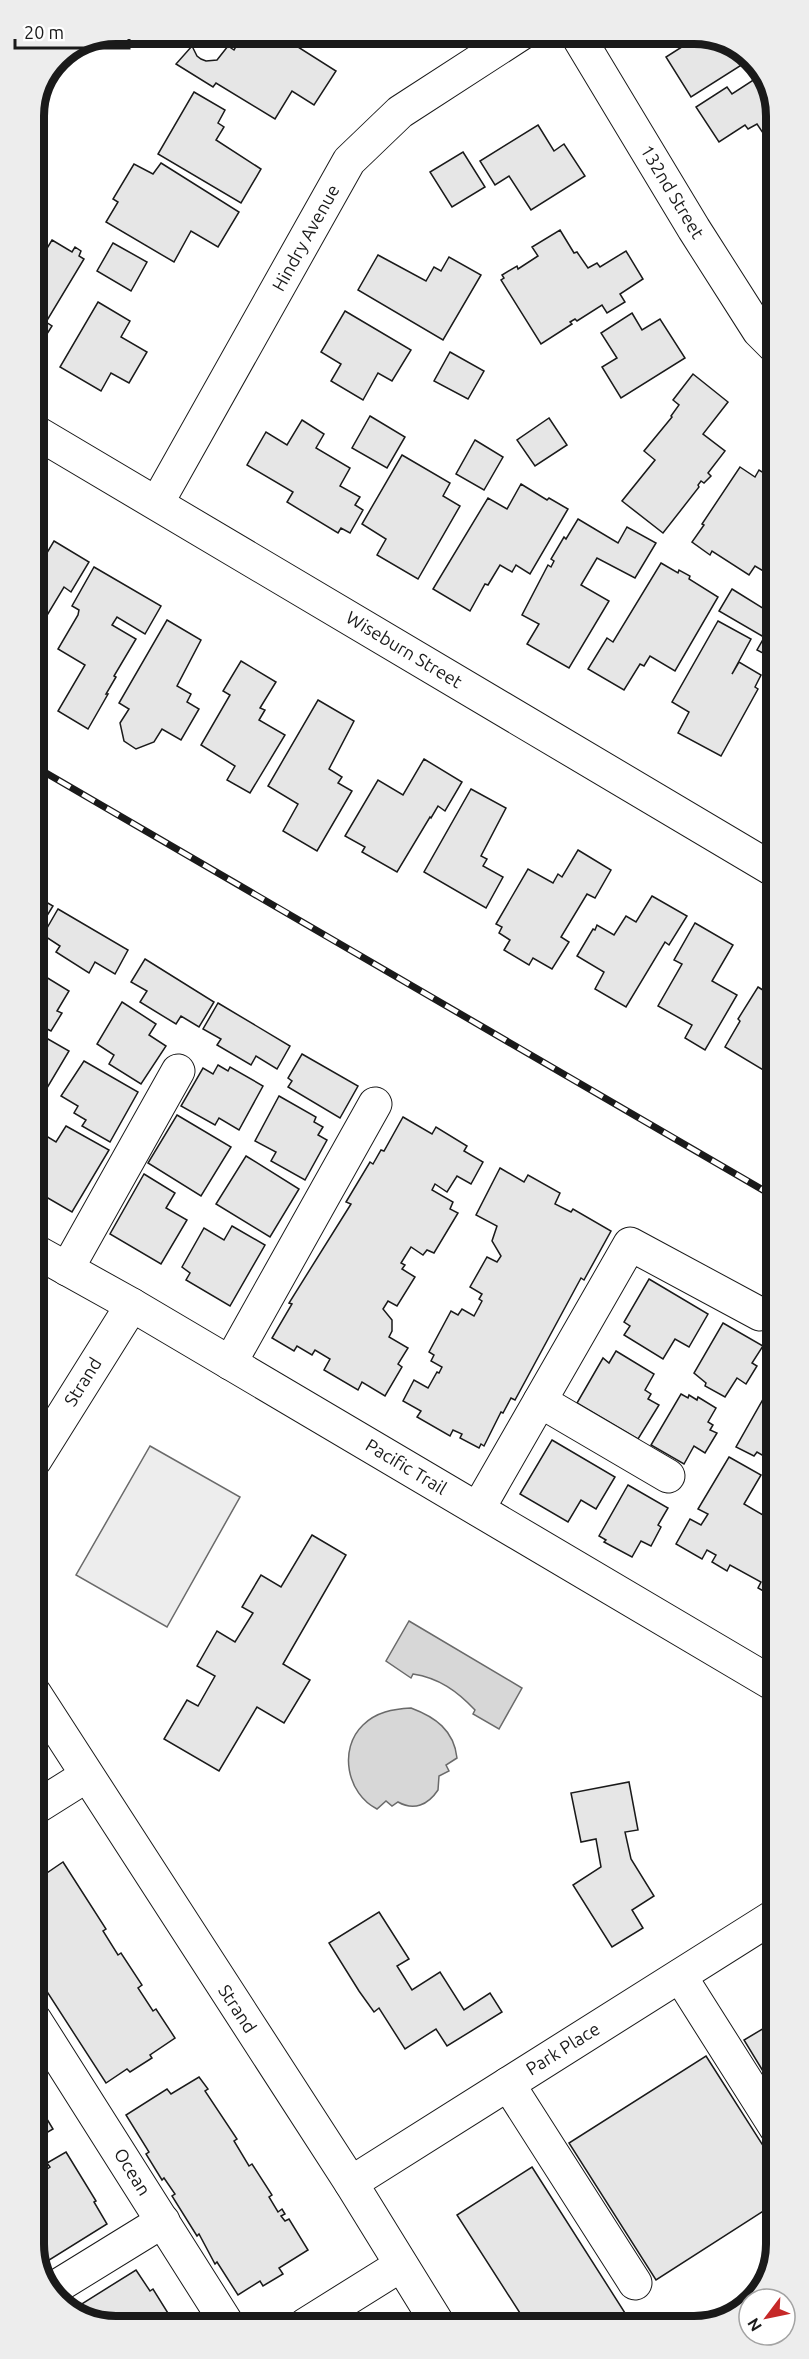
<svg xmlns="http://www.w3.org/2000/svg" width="809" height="2359" font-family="Ubuntu,sans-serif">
<rect width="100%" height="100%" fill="#fff"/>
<polygon fill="#ededed" stroke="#6a6a6a" stroke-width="1.5" points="150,1446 240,1497 167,1627 76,1575"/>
<g fill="#d7d7d7" stroke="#6a6a6a" stroke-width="1.5">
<path d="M409,1621L522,1688L499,1729L473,1714L475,1710C457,1691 439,1678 413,1674L411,1678L386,1661Z"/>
<path d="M411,1708C435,1717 454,1730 457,1758L446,1765L449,1771L439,1776L438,1790C428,1805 414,1811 398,1802L392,1806L386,1801L377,1809C347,1794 338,1749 363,1725C376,1712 393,1709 411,1708Z"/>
</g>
<g fill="#e6e6e6" stroke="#1a1a1a" stroke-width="1.5">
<polygon points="244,33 276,33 336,71 314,105 292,91 275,119 216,83 213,87 176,64 192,46 197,56 201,59 206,61 217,60 228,46 234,50"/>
<polygon points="322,33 342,33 329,43"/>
<polygon points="366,33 395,33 376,47"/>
<polygon points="678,33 699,33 748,53 751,59 691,97 666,57 685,45"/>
<polygon points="113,34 87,53 84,48 58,66 54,64 57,57"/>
<polygon points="761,75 773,95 773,148 757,124 748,129 745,125 719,142 696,107 727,87 732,94"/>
<polygon points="41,92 48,96 33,121 33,111"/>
<polygon points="194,92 225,110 218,123 224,127 216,140 261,169 241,203 158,154"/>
<polygon points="538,125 554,151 564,144 585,176 531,210 509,176 495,185 480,161"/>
<polygon points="463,152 485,187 452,207 430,172"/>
<polygon points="161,163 239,212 218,247 191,231 174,262 106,222 118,202 113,199 134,164 153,174"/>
<polygon points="33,182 40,213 33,215"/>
<polygon points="560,230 574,253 577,252 588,268 597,263 600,267 626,251 643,279 620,294 625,302 607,313 602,305 577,321 575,319 570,322 572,324 541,344 501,280 504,278 502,275 517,266 518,269 538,256 532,247"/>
<polygon points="52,240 72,252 75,247 81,251 79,256 84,259 46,322 52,326 35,353 33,352 33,249 43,255"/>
<polygon points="113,243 147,262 131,291 97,271"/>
<polygon points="378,255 426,281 434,267 441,271 449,257 481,275 443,340 358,290"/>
<polygon points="98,302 130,321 121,337 147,352 129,383 111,373 101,391 60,367"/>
<polygon points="345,311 411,350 392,381 378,373 363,400 331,381 341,364 321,352"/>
<polygon points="632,313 642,330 660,319 685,358 621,398 602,367 617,358 601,333"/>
<polygon points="450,352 484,371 468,399 434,381"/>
<polygon points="693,374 728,402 703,434 725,451 708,473 711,476 704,483 701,481 698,485 699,487 663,533 622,501 655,460 644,451 672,417 671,416 679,405 673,400"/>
<polygon points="370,416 405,437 387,468 352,448"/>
<polygon points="549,418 567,445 535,466 517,440"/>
<polygon points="302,420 324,434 316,448 350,468 340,486 360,497 355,505 363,510 350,533 341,528 338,533 287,502 293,492 247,465 266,432 287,445"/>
<polygon points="475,440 503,457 484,490 456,474"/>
<polygon points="402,455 450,483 443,496 460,506 418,579 377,555 386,539 362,524"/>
<polygon points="740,467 755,477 759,470 770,477 774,477 774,539 770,545 774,548 774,559 765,572 755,566 749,575 712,551 710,555 692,542 704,525 702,524"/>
<polygon points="521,484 547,500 549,498 568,509 530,574 516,565 512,572 500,565 488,585 485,584 470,611 433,589 488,498 507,509"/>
<polygon points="578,519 618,543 627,527 656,543 635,578 597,558 581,585 609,601 569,668 527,644 539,624 522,615 548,565 551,567 554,561 551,559 564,537 566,539"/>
<polygon points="54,541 89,562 71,592 64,587 34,637 34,565 38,568"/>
<polygon points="661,563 678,573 679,570 690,576 689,579 718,597 675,671 650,656 644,666 640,664 624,690 588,669 607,638 613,642"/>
<polygon points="94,567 161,606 145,634 117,617 112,625 136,639 114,676 116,677 106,694 108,694 88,729 58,711 85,665 58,649 78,615 79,610 72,606"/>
<polygon points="732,589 774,615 762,636 719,611"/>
<polygon points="167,620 201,640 177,686 191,694 187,702 199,709 181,740 162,729 154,742 136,749 124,741 120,723 129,709 119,703"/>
<polygon points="774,620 774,659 757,650"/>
<polygon points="718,621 751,639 732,674 739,662 761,675 755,687 758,689 721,756 678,733 689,712 672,702"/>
<polygon points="241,661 276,682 260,708 265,710 259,720 285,735 250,793 227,780 235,766 201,745 230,695 223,691"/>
<polygon points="318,700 354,721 329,769 342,777 338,783 352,791 317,851 283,831 298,804 268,786"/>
<polygon points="424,759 462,782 445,811 438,806 431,818 430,817 397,872 362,852 365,847 345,836 378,780 403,795"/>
<polygon points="471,789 506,808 481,856 487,859 483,866 503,877 486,908 424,872"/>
<polygon points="578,850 611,870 595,898 587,894 561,937 569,942 552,969 533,958 529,965 504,950 510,940 499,933 502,927 496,924 528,869 553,883 558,874 562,877"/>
<polygon points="34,895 53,906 37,932 34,930"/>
<polygon points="652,896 687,916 669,945 665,942 626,1007 595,989 604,972 577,956 593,929 595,930 597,925 614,935 626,916 636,922"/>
<polygon points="58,909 128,950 115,974 95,962 89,973 56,952 60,946 43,935"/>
<polygon points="695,923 733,945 712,981 737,995 705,1050 685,1038 692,1025 658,1006 682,964 674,960"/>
<polygon points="145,959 214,1002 199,1027 181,1016 176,1024 140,1002 147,991 131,982"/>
<polygon points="41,974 69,991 57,1011 62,1013 51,1031 34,1022 34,986"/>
<polygon points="758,987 774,997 775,1077 725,1047 740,1021 738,1019"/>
<polygon points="122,1002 156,1024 149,1035 166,1046 141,1084 109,1064 114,1055 97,1044"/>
<polygon points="218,1003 290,1046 277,1069 256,1056 251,1065 217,1045 221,1039 203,1029"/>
<polygon points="34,1031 69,1051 47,1088 40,1084 34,1094"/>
<polygon points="302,1054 358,1086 340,1118 288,1087 292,1081 288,1078"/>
<polygon points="84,1061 138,1092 110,1142 82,1126 86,1120 74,1113 78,1106 61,1096"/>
<polygon points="218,1065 228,1071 230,1067 263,1086 239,1130 219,1118 215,1125 181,1106 203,1068 213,1074"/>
<polygon points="279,1096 316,1117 314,1122 323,1127 318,1135 327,1140 305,1180 271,1161 276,1152 255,1141"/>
<polygon points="177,1115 231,1147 201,1196 148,1163"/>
<polygon points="403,1117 432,1134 436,1127 467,1146 464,1151 483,1162 471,1184 457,1176 447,1192 435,1184 432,1190 453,1202 450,1209 458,1213 434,1253 427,1250 423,1255 411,1247 401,1263 405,1265 402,1269 415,1277 397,1306 388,1301 383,1309 392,1320 392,1331 389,1337 408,1348 398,1364 402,1367 385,1396 362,1382 358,1390 324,1370 330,1359 315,1350 312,1355 297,1346 294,1351 272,1338 292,1304 289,1303 351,1204 346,1202 370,1162 373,1164 381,1150 384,1151"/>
<polygon points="66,1126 109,1150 72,1212 34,1190 34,1149 43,1134 56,1142"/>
<polygon points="246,1156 299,1189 270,1237 216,1204"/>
<polygon points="500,1168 524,1182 528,1175 560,1193 555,1204 571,1212 573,1209 611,1231 584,1280 581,1278 515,1400 511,1398 503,1413 501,1412 484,1446 481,1444 479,1448 460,1438 462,1434 453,1430 450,1436 417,1417 421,1411 403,1401 414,1380 428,1388 437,1372 439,1373 442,1367 431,1361 434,1355 429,1352 451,1311 458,1315 462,1309 474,1316 482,1301 479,1299 482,1294 470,1287 487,1257 497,1262 501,1256 492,1241 497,1226 476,1215"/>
<polygon points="144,1174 175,1193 166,1208 187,1220 161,1264 110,1234"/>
<polygon points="232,1226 265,1245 230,1306 186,1280 190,1273 182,1267 204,1228 224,1240"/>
<polygon points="649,1279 708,1314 689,1347 675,1339 663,1359 624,1335 630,1326 624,1322"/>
<polygon points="723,1323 763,1346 752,1363 757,1366 746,1384 737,1378 725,1397 705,1386 706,1383 694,1373"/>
<polygon points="616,1351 654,1374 645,1390 651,1394 648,1399 659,1405 638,1439 577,1403 603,1358 609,1363"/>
<polygon points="681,1394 688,1398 689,1395 697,1400 698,1397 716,1408 708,1422 713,1425 710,1430 717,1433 705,1453 694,1446 684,1464 651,1445"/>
<polygon points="766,1394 775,1400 775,1456 772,1461 757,1452 754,1456 736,1447"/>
<polygon points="552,1440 615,1477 596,1509 581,1500 568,1522 520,1494"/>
<polygon points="729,1457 761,1475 744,1504 775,1522 775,1590 772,1596 758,1588 761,1582 730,1565 727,1571 712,1562 716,1555 707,1550 702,1559 676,1544 690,1519 701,1525 708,1514 698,1509"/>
<polygon points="628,1485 668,1508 658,1525 661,1527 651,1546 641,1541 632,1557 604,1542 606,1540 599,1536"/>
<polygon points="312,1535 346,1555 283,1664 310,1680 284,1723 257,1707 219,1771 164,1739 187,1700 198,1706 215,1676 197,1666 217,1631 235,1642 253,1613 242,1607 261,1575 281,1587"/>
<polygon points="629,1782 638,1830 625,1832 631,1859 654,1896 632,1910 643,1928 612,1947 573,1885 601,1867 596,1839 581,1842 571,1793"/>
<polygon points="63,1862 106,1929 103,1931 118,1955 121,1953 142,1985 138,1988 153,2011 156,2009 175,2038 150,2055 152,2058 130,2072 127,2069 106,2083 35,1973 35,1875 38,1879"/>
<polygon points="379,1912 409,1959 397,1966 412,1990 440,1972 464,2010 490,1993 502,2012 447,2046 436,2029 405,2049 379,2008 374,2012 359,1991 329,1943"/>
<polygon points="776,2021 776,2084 770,2074 766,2076 744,2040"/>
<polygon points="706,2056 776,2166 776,2203 656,2280 569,2143"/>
<polygon points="199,2077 208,2089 205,2091 237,2139 234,2141 249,2166 252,2164 272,2195 269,2197 278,2212 282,2209 285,2214 281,2216 285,2221 289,2219 308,2250 279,2268 283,2274 263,2286 260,2281 238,2295 217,2262 215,2264 199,2234 197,2236 172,2196 175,2194 164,2178 162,2180 146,2154 149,2152 126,2115 167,2089 171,2094"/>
<polygon points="36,2101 53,2129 36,2139"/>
<polygon points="66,2152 96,2201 94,2202 107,2224 38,2267 36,2264 36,2177 50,2167 47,2163"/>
<polygon points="532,2167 625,2313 608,2324 527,2324 457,2215"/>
<polygon points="136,2270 150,2291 153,2289 176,2326 110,2326 72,2310"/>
</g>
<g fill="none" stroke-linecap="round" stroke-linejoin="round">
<defs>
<g id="minor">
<polyline points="576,33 694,229 759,331 774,346"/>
<polyline points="34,431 774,870"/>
<polyline points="157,503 349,161 400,112 522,33"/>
<polyline points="35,1251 132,1305 775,1685"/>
<polyline points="67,1269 178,1071"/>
<polyline points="230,1363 375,1104"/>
<polyline points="540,1401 668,1476"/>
<polyline points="35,1460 132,1305"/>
<polyline points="478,1509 630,1244 760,1314"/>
<polyline points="35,1694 351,2183 438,2324"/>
<polyline points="35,1808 86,1776"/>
<polyline points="680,1976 776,2128"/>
<polyline points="35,2020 228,2325"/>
<polyline points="508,2084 635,2283"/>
<polyline points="351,2183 776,1915"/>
<polyline points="51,2290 163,2221"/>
<polyline points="305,2325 401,2265"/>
</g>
</defs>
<use href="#minor" stroke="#1a1a1a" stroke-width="35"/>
<use href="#minor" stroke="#fff" stroke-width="33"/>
<defs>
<polyline id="rail" points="34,766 775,1197"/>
</defs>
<use href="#rail" stroke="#1a1a1a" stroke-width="7"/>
<use href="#rail" stroke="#fff" stroke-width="4.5" stroke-dasharray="14" stroke-linecap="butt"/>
</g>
<g text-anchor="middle" stroke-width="4.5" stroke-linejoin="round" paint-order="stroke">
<g font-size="18" fill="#1a1a1a" stroke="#fff">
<text transform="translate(672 192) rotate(59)" y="6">132nd Street</text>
<text transform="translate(306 238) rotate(-61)" y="6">Hindry Avenue</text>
<text transform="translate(404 650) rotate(31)" y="6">Wiseburn Street</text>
<text transform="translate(83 1382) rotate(-58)" y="6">Strand</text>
<text transform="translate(406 1467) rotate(31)" y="6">Pacific Trail</text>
<text transform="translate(237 2009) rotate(57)" y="6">Strand</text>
<text transform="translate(563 2049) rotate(-32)" y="6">Park Place</text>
<text transform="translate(132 2172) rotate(58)" y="6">Ocean</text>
</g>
</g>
<path d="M0 0H809V2359H0ZM116 44H694A72 72 0 0 1 766 116V2244A72 72 0 0 1 694 2316H116A72 72 0 0 1 44 2244V116A72 72 0 0 1 116 44Z" fill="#ededed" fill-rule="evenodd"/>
<path fill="none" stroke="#1a1a1a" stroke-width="8" d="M116 44H694A72 72 0 0 1 766 116V2244A72 72 0 0 1 694 2316H116A72 72 0 0 1 44 2244V116A72 72 0 0 1 116 44Z"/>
<g transform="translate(767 2317) rotate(238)"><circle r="28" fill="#ffffff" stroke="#a3a3a3" stroke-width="1.5"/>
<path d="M0-4.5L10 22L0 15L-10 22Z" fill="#c62828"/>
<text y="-9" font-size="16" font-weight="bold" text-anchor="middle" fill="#1a1a1a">N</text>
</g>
<path d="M15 39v9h114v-9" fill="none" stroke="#1a1a1a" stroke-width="3"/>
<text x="24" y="39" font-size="18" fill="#1a1a1a" stroke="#ffffff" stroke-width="4.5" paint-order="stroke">20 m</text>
</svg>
